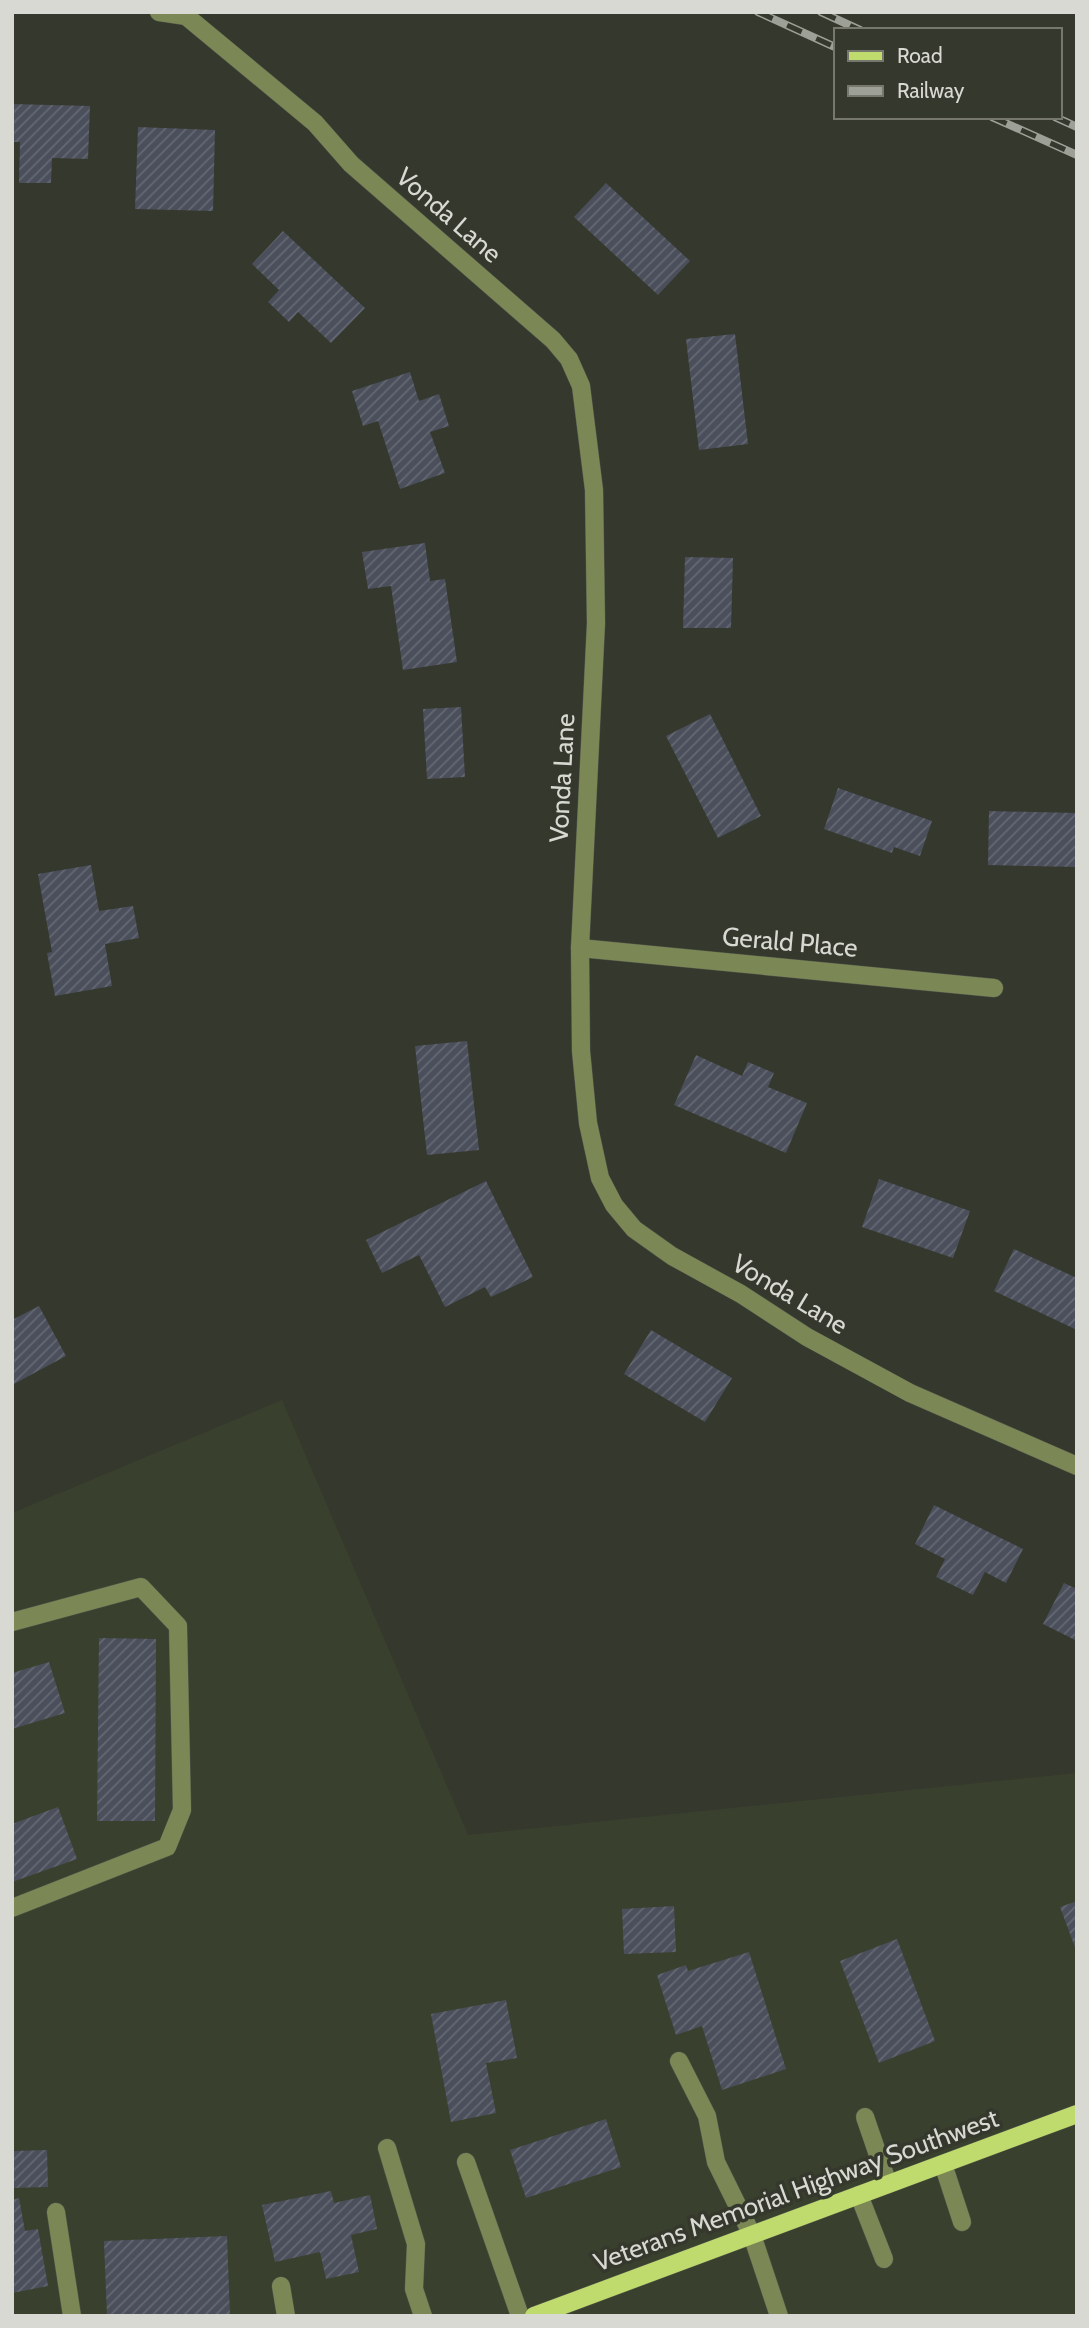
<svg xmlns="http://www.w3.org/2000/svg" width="1089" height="2328" font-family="Cabin,sans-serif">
<defs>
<pattern id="building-hatch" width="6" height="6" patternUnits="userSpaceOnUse" patternTransform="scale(1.75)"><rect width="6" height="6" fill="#4a4f5b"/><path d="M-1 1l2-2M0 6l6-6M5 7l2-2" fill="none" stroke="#636872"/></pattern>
</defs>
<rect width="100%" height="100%" fill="#35382c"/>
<polygon fill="#3a402e" points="282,1400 468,1835 1077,1773 1077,2316 12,2316 12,1513"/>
<g fill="url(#building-hatch)">
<polygon points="12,104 90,106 88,159 52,158 51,183 19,183 20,142 12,142"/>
<polygon points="138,127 215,130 213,211 135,209"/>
<polygon points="606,183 690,261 658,295 574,217"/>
<polygon points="283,231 365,308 331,343 298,312 289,322 268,302 279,290 252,264"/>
<polygon points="735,334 748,444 699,450 686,339"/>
<polygon points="410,372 419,401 439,394 449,426 430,432 445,473 400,489 378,421 363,426 352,391"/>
<polygon points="425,543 430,581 445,579 457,662 403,670 391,586 368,589 362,552"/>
<polygon points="685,557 733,558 731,628 683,628"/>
<polygon points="461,707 465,777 427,779 423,709"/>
<polygon points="710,714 761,816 718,838 666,736"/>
<polygon points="838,788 932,821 920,856 894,847 892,853 824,829"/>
<polygon points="989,811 1077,813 1076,867 988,865"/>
<polygon points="91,865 99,911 133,906 139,938 105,944 112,986 55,996 47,953 52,952 38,874"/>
<polygon points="467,1041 479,1150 427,1155 415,1046"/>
<polygon points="696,1055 742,1076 748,1062 774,1073 768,1087 807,1103 786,1153 674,1105"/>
<polygon points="879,1179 970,1211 953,1258 862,1227"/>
<polygon points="486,1181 533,1277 491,1297 485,1287 445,1307 419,1255 382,1273 366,1240"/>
<polygon points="1014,1249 1077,1278 1077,1330 994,1291"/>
<polygon points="39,1306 66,1356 12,1385 12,1320"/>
<polygon points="651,1330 732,1378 705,1422 624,1374"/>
<polygon points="934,1505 1023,1549 1006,1583 985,1572 973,1595 936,1577 945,1559 915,1544"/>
<polygon points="1064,1583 1077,1589 1077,1641 1043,1624"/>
<polygon points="99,1638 156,1639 155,1821 97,1821"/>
<polygon points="49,1662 65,1713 12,1729 12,1673"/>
<polygon points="58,1807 77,1859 12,1882 12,1824"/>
<polygon points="1077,1901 1077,1950 1076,1950 1060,1907"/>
<polygon points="674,1906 676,1952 624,1954 622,1909"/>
<polygon points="897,1939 935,2041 879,2063 840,1961"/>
<polygon points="749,1952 786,2069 722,2090 702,2026 676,2035 657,1975 686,1965 688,1971"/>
<polygon points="506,2000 517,2058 486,2063 496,2113 451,2122 431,2014"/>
<polygon points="606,2119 621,2167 526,2198 510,2150"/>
<polygon points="47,2150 48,2187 12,2188 12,2151"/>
<polygon points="331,2191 334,2203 370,2195 377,2229 351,2235 359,2272 326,2279 320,2252 275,2262 262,2205"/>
<polygon points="19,2198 25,2231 38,2229 48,2286 12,2293 12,2200"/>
<polygon points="227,2236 230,2316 107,2316 104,2241"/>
</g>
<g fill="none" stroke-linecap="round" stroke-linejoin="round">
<defs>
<g id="minor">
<polyline points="159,12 186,16 315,123 351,164 553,340 569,359 581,386 594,490 596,623 580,948 581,1051 588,1123 600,1178 614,1205 634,1229 672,1256 741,1294 807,1337 910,1393 1077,1466"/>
<polyline points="580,948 994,988"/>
<polyline points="12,1622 141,1587 178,1626 182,1810 167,1847 12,1908"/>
<polyline points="679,2061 707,2116 716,2162 752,2235 779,2316"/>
<polyline points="865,2117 888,2184"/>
<polyline points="387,2148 416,2244 414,2289 423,2316"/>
<polyline points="466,2162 520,2316"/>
<polyline points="943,2164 962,2222"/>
<polyline points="859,2195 884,2259"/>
<polyline points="56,2212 72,2316"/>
<polyline points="281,2286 286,2316"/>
</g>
<polyline id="major" points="534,2316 1077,2114"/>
</defs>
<use href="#minor" stroke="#52554a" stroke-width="19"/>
<use href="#major" stroke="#52554a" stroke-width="19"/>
<use href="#minor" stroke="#7b8856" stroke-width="18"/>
<use href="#major" stroke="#bfda6d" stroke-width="18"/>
<defs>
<g id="rail">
<polyline points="758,12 835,47"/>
<polyline points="821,12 860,30"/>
<polyline points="992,117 1077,155"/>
<polyline points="1055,117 1077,127"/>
</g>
</defs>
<use href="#rail" stroke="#9da097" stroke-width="8"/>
<use href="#rail" stroke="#35382c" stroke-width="5" stroke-dasharray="16" stroke-linecap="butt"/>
</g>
<g text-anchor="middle" stroke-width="7" stroke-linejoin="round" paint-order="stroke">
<g font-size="26" fill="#d7d9d2" stroke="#35382c">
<text transform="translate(449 215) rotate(41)" y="9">Vonda Lane</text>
<text transform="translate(562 778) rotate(-87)" y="9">Vonda Lane</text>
<text transform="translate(790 942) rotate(5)" y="9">Gerald Place</text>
<text transform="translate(790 1294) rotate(31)" y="9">Vonda Lane</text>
<text transform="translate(796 2190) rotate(-20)" y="9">Veterans Memorial Highway Southwest</text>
</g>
</g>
<rect width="1089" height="2328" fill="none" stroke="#d7d9d2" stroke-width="28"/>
<rect x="834" y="28" width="228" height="91" fill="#35382c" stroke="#76786e" stroke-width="2"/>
<rect x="848" y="51" width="35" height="10" fill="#bfda6d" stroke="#76786e" stroke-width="2"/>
<text x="897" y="63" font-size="21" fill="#d7d9d2">Road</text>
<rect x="848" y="86" width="35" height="10" fill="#9da097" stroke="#76786e" stroke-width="2"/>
<text x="897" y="98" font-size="21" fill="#d7d9d2">Railway</text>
</svg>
